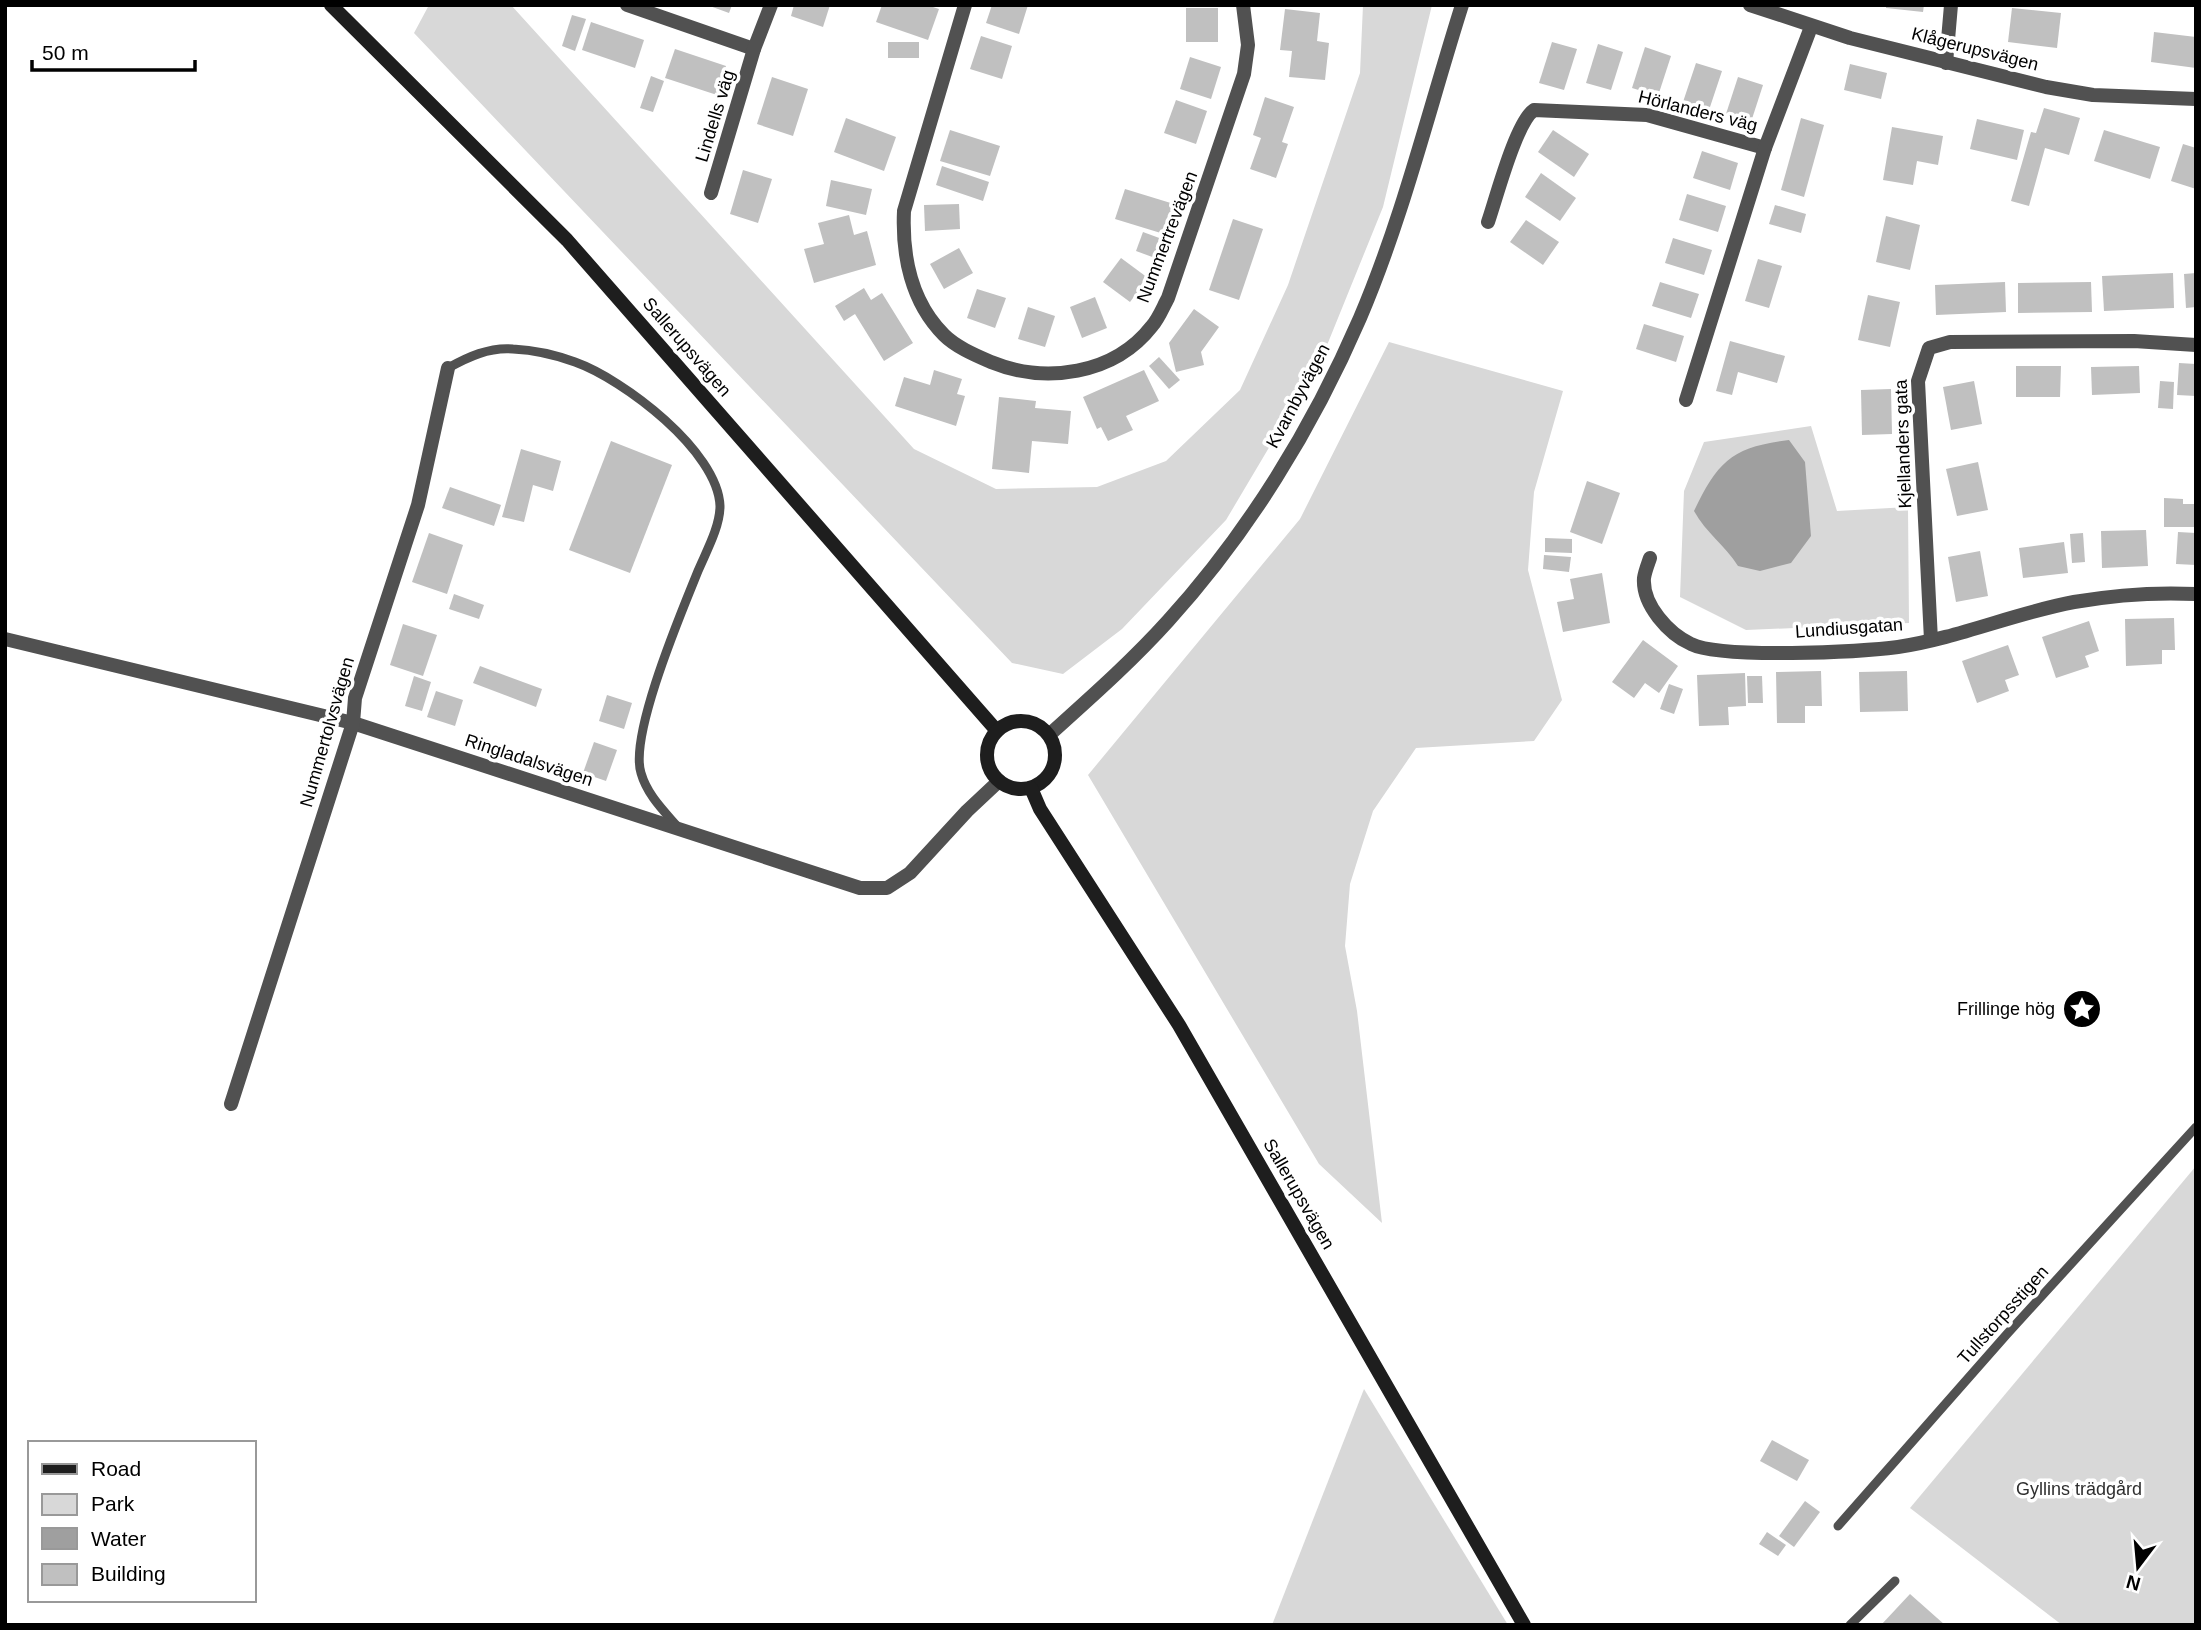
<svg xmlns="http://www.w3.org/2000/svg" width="2201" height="1630" font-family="Arial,sans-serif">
<rect width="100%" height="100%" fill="#fff"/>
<g fill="#d8d8d8">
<polygon points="429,5 511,5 914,449 996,489 1097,487 1166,461 1240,390 1288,285 1360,73 1363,5 1432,5 1383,207 1321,360 1226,520 1122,629 1063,674 1012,663 414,33"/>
<polygon points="1389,342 1563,391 1534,492 1528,570 1562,700 1534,741 1416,748 1373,811 1350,884 1345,946 1357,1011 1382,1223 1319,1164 1088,775 1300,519"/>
<polygon points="1811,426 1837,511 1908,507 1909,623 1746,630 1680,597 1684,491 1704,442"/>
<polygon points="2196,1166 2196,1625 2062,1625 1910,1508"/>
<polygon points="1364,1389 1508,1625 1272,1625"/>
</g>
<path fill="#9f9f9f" d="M1789,440L1805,462L1811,536L1791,563L1760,571L1738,566C1725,545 1706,533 1694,511C1718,461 1732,447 1789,440Z"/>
<g fill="#c0c0c0">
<polygon points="707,5 732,5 729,13"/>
<polygon points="794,5 830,5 823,27 791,16"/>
<polygon points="882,5 927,5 939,9 928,40 876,22"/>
<polygon points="992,5 1028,5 1019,34 986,23"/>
<polygon points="1886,5 1924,5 1923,12 1886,8"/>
<rect x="1186" y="8" width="32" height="34"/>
<polygon points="2012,8 2061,13 2057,48 2008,42"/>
<polygon points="1285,9 1320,13 1317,41 1329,43 1325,80 1289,77 1292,51 1280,50"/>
<polygon points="572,15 586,19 575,51 562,46"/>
<polygon points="591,22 644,40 635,68 582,50"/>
<polygon points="2154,32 2196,37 2196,68 2151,62"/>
<polygon points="981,36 1012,46 1002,79 970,69"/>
<rect x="888" y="42" width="31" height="16"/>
<polygon points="1552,42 1577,49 1564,90 1539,83"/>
<polygon points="1598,44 1623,52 1611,90 1586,83"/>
<polygon points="1645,47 1671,56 1658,96 1632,88"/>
<polygon points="675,49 726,66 717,95 665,78"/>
<polygon points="1190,57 1221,67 1211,99 1180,89"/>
<polygon points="1696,63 1722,71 1709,110 1683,102"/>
<polygon points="1850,64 1887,73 1881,99 1844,90"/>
<polygon points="651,76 664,81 653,112 640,108"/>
<polygon points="772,77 808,89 793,136 757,124"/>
<polygon points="1738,77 1763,85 1750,125 1725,117"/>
<polygon points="1265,97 1294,107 1282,142 1288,144 1276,178 1250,169 1261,138 1253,135"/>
<polygon points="1176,100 1207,111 1196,144 1164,133"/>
<polygon points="2044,108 2080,118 2069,155 2045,148 2029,206 2011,201 2031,132 2036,133"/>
<polygon points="846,118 896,137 884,171 834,152"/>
<polygon points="1801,118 1824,125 1804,197 1781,190"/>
<polygon points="1977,119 2024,130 2017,160 1970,149"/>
<polygon points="1892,127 1943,136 1938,165 1917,161 1913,185 1883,180"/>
<polygon points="950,130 1000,146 990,176 940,161"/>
<polygon points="1553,130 1589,154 1574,177 1538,152"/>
<polygon points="2104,130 2160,147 2150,179 2094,161"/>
<polygon points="2183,144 2196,148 2196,189 2171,181"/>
<polygon points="1702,151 1738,163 1730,190 1693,178"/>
<polygon points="942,166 989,182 983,201 936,185"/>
<polygon points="743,170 772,179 758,223 730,214"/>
<polygon points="1541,173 1576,198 1560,221 1525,197"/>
<polygon points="831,180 872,189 866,215 826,206"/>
<polygon points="1125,189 1174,204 1164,234 1115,219"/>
<polygon points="1687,194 1726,206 1718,232 1679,220"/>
<polygon points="959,204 960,229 925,231 924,205"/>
<polygon points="1775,205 1806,214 1801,233 1769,224"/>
<polygon points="849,215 854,235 867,231 876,265 814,283 804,249 824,244 818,223"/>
<polygon points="1886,216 1920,225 1910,270 1876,262"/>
<polygon points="1233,219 1263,229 1239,300 1209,290"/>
<polygon points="1526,220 1559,242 1543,265 1510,242"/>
<polygon points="1143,232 1162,239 1155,258 1136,251"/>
<polygon points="1673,238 1712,250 1704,275 1665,263"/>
<polygon points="959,248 973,273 944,289 930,264"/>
<polygon points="1121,258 1148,278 1130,302 1103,282"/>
<polygon points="1758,259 1782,266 1769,308 1745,301"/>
<polygon points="2173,273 2174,308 2104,311 2102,276"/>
<polygon points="2196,273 2196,307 2186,308 2184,274"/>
<polygon points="1660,282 1699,294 1691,318 1652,306"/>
<polygon points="2005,282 2006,312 1936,315 1935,285"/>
<polygon points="2091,282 2092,312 2018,313 2018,283"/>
<polygon points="864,288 871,300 882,293 913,343 884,361 855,314 844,321 835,306"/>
<polygon points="977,289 1006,298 995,328 967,318"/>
<polygon points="1868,295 1900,302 1890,347 1858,340"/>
<polygon points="1095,297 1107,328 1082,338 1070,307"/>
<polygon points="1028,307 1055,316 1045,347 1018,339"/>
<polygon points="1194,309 1219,327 1201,352 1204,365 1176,372 1169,343"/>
<polygon points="1644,324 1684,336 1676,362 1636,349"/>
<polygon points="1730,341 1785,356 1777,383 1738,372 1732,395 1716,391"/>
<polygon points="1159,357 1180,380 1169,389 1149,366"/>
<polygon points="2179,363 2196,364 2196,396 2177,395"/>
<polygon points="2016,366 2061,366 2060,397 2016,397"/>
<polygon points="2139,366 2140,393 2092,395 2091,367"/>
<polygon points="934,370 962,379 957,394 965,396 956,426 895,406 904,377 930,385"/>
<polygon points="1144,370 1159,401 1126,416 1133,430 1108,441 1101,427 1097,429 1083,397"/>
<polygon points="1974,381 1982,424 1951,430 1943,387"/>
<polygon points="2160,381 2174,382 2173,409 2158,408"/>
<polygon points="1891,389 1892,434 1862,435 1861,390"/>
<polygon points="999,397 1036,401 1035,408 1071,411 1068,444 1032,441 1029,473 992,469"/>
<polygon points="611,441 672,465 630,573 569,550"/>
<polygon points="521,449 561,461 553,491 533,485 524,522 502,517"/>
<polygon points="1978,462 1988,510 1957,516 1946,469"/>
<polygon points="1587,481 1620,493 1602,544 1570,532"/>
<polygon points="450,487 501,505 494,526 442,508"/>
<polygon points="2164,498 2183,499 2183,504 2194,504 2194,527 2164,527"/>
<polygon points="2146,530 2148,566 2102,568 2101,531"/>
<polygon points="2178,532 2196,533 2196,565 2176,564"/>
<polygon points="429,533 463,545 447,594 412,582"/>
<polygon points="2083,533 2085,562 2072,563 2070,534"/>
<polygon points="1545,538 1572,539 1572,553 1545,552"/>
<polygon points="2064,542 2068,573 2023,578 2019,548"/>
<polygon points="1980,551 1988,596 1956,602 1948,557"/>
<polygon points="1544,555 1571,557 1569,572 1543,569"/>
<polygon points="1602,573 1610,623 1563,632 1557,602 1574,599 1570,579"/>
<polygon points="454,594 484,605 479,619 449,609"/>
<polygon points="2174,618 2175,650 2162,650 2162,664 2126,666 2125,619"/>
<polygon points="2089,621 2099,651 2085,656 2089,667 2056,678 2042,637"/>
<polygon points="403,624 437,635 423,676 390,665"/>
<polygon points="1643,640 1678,666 1659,693 1645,683 1634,698 1612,682"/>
<polygon points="2008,645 2019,675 2005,680 2009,691 1977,703 1962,661"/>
<polygon points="480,666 542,689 536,707 473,683"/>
<polygon points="1821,671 1822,706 1805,706 1805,723 1777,723 1776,672"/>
<polygon points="1907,671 1908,711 1860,712 1859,672"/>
<polygon points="1745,673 1746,706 1728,707 1729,725 1699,726 1697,675"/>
<polygon points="414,676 431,682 422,711 405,706"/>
<polygon points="1747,676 1762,676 1763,703 1748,703"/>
<polygon points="1669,684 1683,689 1674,714 1660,709"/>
<polygon points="436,691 463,700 455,726 427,717"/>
<polygon points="607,695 632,703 624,729 599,721"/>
<polygon points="594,742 617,750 606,781 583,773"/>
<polygon points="1772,1440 1809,1460 1797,1481 1760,1461"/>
<polygon points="1805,1501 1820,1512 1794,1547 1779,1536"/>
<polygon points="1767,1532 1786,1545 1778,1556 1759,1544"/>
<polygon points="1910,1594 1945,1625 1881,1625"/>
</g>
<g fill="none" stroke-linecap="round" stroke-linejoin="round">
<g stroke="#515151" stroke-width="9">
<path d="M448,368C468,357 489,347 513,349C533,350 556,355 575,362C623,379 718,451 720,506C720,527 706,552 698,571C682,611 629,735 641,773C647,794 662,809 676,825"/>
<polyline points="1838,1526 2007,1334 2196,1127"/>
<polyline points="1850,1625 1895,1581"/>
</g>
<g stroke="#515151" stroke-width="14">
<polyline points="627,5 754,49"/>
<path d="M965,5L904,211C902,255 911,302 944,335C956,347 975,355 991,362C1045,384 1114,375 1152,326C1159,318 1163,307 1168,298L1244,74L1248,45L1243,5"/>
<polyline points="1946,63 1951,5"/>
<polyline points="711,193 754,49 771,5"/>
<path d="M1488,222C1496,199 1516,122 1534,110L1647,115L1765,148"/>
<polyline points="1686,400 1765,148 1811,27"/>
<path d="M1650,558C1648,564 1645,571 1644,578C1642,605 1669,634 1691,644C1721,659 1861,652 1898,647C1958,638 2015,613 2074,602C2114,595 2155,592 2196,594"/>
<polyline points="5,639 353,723 860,888 887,888 910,873 967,811 999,781"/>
<polyline points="1931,640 1918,381 1929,348 1950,342 2134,341 2196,345"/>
<polyline points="231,1104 353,723 355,698 418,505 448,368"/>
</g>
<g stroke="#515151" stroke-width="14">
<polyline points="1750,5 1850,38 2046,87 2093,95 2196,99"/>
<path d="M1049,735C1090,698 1131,662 1168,621C1248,533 1313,427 1360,318C1403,217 1429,109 1462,5"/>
</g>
<g stroke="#1e1e1e" stroke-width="14">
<polyline points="331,5 567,240 997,731"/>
<circle cx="1021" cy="755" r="34"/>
<polyline points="1031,788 1040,809 1179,1025 1524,1625"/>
</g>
</g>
<defs>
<symbol id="sight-disc" viewBox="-11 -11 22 22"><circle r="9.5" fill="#000" stroke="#fff"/><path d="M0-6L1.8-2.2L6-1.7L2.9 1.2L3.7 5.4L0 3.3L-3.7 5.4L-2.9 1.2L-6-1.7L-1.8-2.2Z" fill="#fff"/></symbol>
</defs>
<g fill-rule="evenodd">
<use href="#sight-disc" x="2060" y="987" width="44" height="44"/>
</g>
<g text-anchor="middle" stroke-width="7" stroke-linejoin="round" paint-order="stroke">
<g font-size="18" fill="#000" stroke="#fff">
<text transform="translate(1975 49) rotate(14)" y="6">Klågerupsvägen</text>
<text transform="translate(1698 111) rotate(14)" y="6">Hörlanders väg</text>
<text transform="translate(715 116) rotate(-73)" y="6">Lindells väg</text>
<text transform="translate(1167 237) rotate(-69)" y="6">Nummertrevägen</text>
<text transform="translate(687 347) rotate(49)" y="6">Sallerupsvägen</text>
<text transform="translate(1298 396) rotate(-62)" y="6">Kvarnbyvägen</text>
<text transform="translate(1903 444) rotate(-92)" y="6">Kjellanders gata</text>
<text transform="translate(1849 628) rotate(-4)" y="6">Lundiusgatan</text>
<text transform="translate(327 732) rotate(-74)" y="6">Nummertolvsvägen</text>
<text transform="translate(529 760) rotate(18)" y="6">Ringladalsvägen</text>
<text transform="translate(1299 1194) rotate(60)" y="6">Sallerupsvägen</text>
<text transform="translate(2003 1315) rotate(-48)" y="6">Tullstorpsstigen</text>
</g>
<g font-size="18" fill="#000" stroke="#fff" text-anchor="end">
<text x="2055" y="1015">Frillinge hög</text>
</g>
<g font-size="18" fill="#2f2f2f" stroke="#fff">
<text x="2079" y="1495">Gyllins trädgård</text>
</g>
</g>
<rect width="2201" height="1630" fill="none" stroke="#000000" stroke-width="14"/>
<rect x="28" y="1441" width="228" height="161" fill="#ffffff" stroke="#999999" stroke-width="2"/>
<rect x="42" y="1464" width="35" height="10" fill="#1e1e1e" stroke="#999999" stroke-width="2"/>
<text x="91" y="1476" font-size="21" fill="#000000">Road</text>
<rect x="42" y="1494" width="35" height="21" fill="#d8d8d8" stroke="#999999" stroke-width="2"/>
<text x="91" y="1511" font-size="21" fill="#000000">Park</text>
<rect x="42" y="1528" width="35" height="21" fill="#9f9f9f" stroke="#999999" stroke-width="2"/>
<text x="91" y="1546" font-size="21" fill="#000000">Water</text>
<rect x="42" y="1564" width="35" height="21" fill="#c0c0c0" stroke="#999999" stroke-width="2"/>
<text x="91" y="1581" font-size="21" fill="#000000">Building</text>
<g transform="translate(2138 1567) rotate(196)" stroke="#ffffff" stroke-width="5" paint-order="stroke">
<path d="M0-5L12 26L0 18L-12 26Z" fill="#000000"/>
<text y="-10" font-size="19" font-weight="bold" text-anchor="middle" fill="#000000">N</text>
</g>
<path d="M32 60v10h163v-10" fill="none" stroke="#000000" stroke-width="3.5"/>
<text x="42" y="60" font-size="21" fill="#000000" stroke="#ffffff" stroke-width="5" paint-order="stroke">50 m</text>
</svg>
